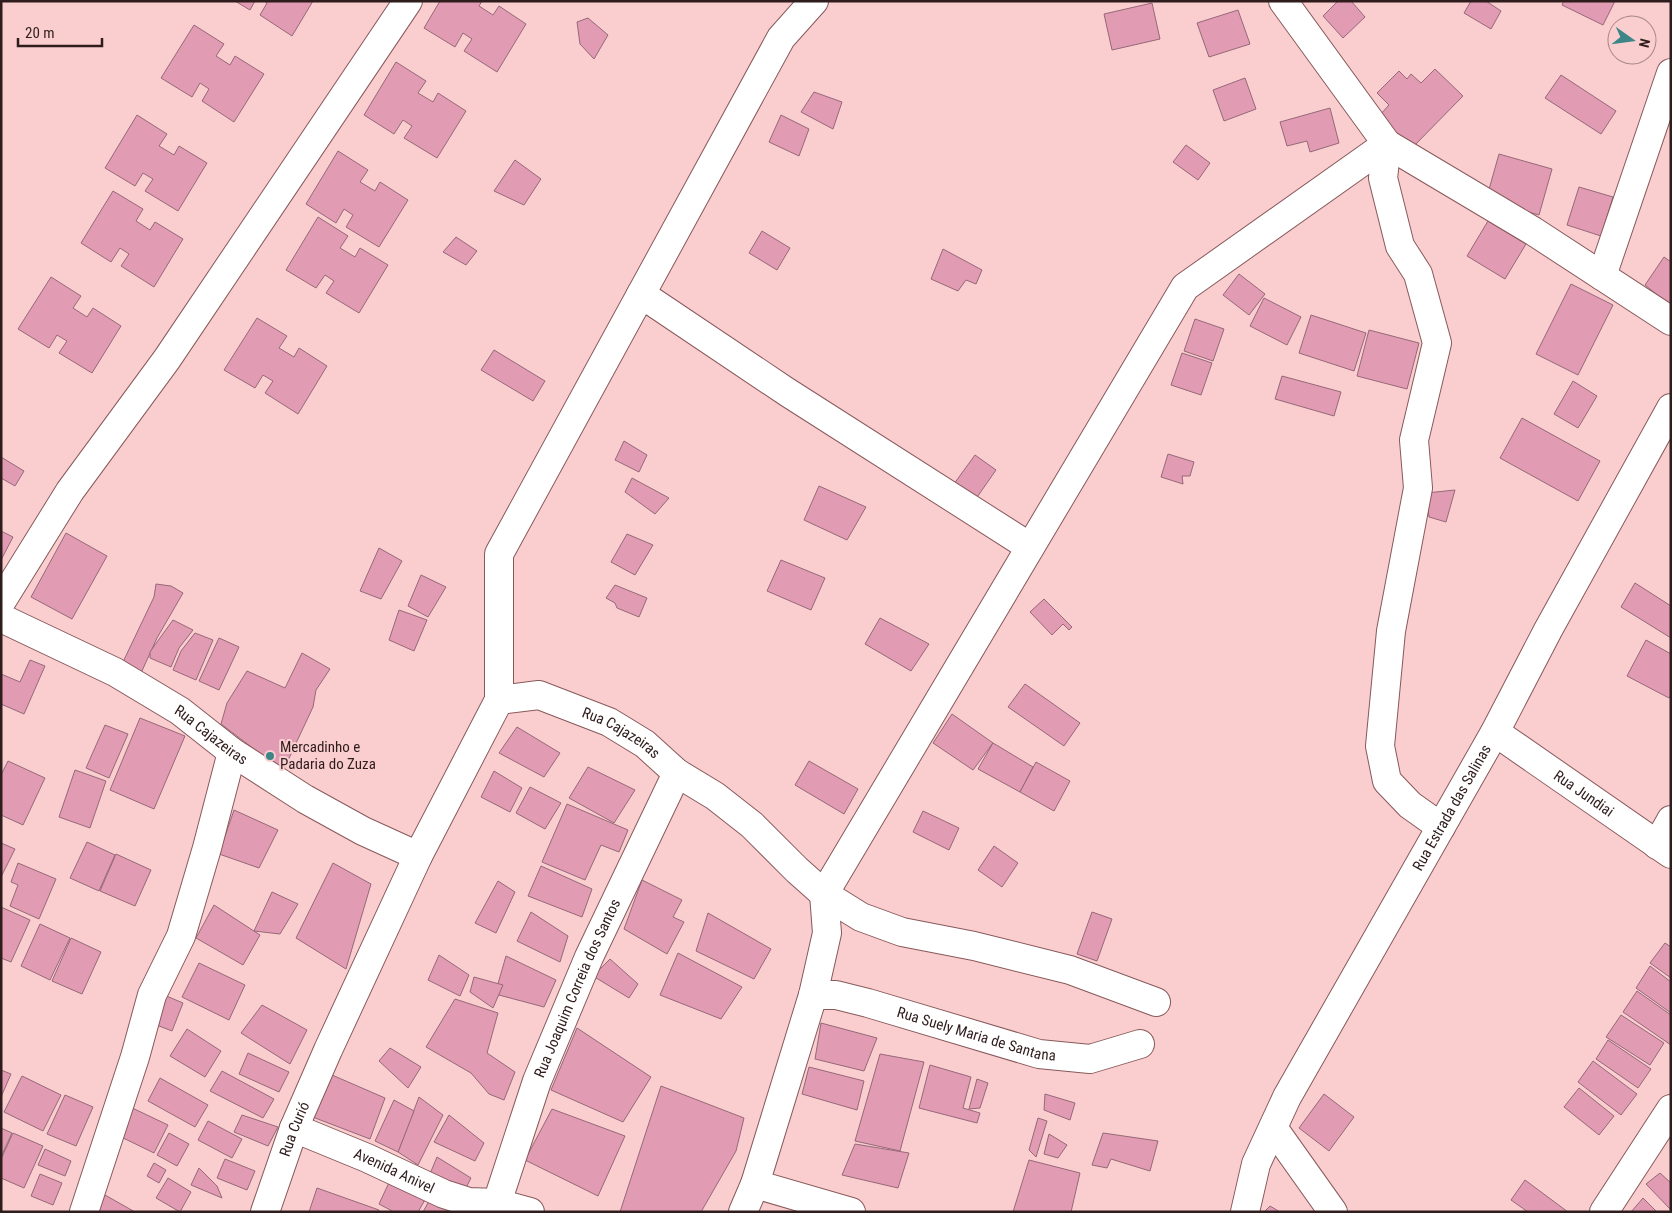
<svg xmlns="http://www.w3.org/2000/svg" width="1672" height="1213" font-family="'Roboto Condensed',sans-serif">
<rect width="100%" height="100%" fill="#facecf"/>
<g fill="#e19cb3" stroke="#966878">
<polygon points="235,1 255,1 250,10"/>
<polygon points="264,1 313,1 292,36 260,15 267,3"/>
<polygon points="440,1 482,1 479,6 493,15 499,6 526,24 497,72 464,51 472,39 463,33 455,47 424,28"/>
<polygon points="1338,1 1351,1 1365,17 1343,38 1323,16"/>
<polygon points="1471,1 1486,1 1501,11 1491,29 1464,13"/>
<polygon points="1564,1 1615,1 1603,25 1562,5"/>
<polygon points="1152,3 1160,39 1112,50 1104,14"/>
<polygon points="1238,10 1250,44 1209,57 1197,23"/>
<polygon points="588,18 608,35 594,59 580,44 577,22"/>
<polygon points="194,25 224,44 216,56 230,65 235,56 264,74 234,122 202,101 209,89 200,83 192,97 161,78"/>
<polygon points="396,62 426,81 418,93 433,102 438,93 466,111 437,158 404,138 412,126 403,120 394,134 364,115"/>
<polygon points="1435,69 1463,96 1411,149 1379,116 1389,105 1377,93 1399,71 1407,79 1411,74 1421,83"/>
<polygon points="1561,75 1616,111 1601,134 1545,98"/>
<polygon points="1245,78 1256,109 1224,121 1213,90"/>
<polygon points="814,92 842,102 833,129 801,112"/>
<polygon points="1330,108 1339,143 1310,152 1307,141 1287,146 1280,122"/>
<polygon points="137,115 167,134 159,146 174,155 179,146 207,163 178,211 145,191 153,179 143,173 135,186 105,168"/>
<polygon points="781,115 809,129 799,156 769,142"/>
<polygon points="1186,145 1210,163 1198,180 1173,162"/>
<polygon points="338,151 368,170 360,182 375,191 380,182 408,200 379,247 346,227 353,215 344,209 336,223 306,204"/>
<polygon points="1499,154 1552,169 1539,215 1486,200"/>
<polygon points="515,160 541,179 524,205 494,191"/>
<polygon points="1579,187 1613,197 1601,236 1567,225"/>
<polygon points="113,191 143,209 136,221 150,230 155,222 183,239 154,287 121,266 129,254 120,248 111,262 81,243"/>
<polygon points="318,217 348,236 340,248 355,257 360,248 388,265 359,313 326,293 334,281 325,275 316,288 286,270"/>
<polygon points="1488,221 1526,244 1505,279 1467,256"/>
<polygon points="762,231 790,248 777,270 749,253"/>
<polygon points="456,237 477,251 466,265 443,252"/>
<polygon points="943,249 982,270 976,284 966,280 958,291 931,279"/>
<polygon points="1664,257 1671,262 1671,306 1645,285"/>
<polygon points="1239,274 1265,294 1249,315 1223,295"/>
<polygon points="51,277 81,296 73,308 87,317 93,308 121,326 92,373 59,353 67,341 57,335 49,348 18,329"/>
<polygon points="1571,284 1613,305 1578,375 1536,354"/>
<polygon points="1264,298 1301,317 1287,345 1250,326"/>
<polygon points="1311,315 1366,333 1354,371 1299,353"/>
<polygon points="257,318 287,336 279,348 294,357 299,348 327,366 298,414 265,393 273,381 263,375 255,388 224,370"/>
<polygon points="1195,319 1224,329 1213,361 1184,351"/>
<polygon points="1369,330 1419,343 1407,389 1357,376"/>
<polygon points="494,350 545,381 533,401 481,370"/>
<polygon points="1182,353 1212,363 1201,395 1171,385"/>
<polygon points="1282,376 1341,392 1334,416 1275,399"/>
<polygon points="1573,381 1597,396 1578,428 1554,414"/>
<polygon points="1522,418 1600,461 1578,501 1500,458"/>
<polygon points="624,441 647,455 639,472 615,460"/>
<polygon points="1168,454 1194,462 1190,476 1182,476 1183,484 1161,477"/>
<polygon points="975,455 996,470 973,503 951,488"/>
<polygon points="1,457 24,471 15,486 1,478"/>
<polygon points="632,478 669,498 655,514 625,492"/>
<polygon points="819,486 866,507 847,540 804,520"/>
<polygon points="1455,490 1446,522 1429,517 1426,493"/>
<polygon points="1,531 13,537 1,560"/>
<polygon points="66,533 107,556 72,619 31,597"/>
<polygon points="627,534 653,545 635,575 611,562"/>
<polygon points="379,548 402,561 381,599 360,591"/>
<polygon points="781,560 825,578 811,610 767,591"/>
<polygon points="421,575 446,587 428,617 408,606"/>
<polygon points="1635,583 1671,606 1671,638 1621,607"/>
<polygon points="156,584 171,586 183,593 157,638 141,673 122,664 154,597"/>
<polygon points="615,585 647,598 639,617 617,608 615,603 606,598"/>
<polygon points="1044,599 1072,627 1069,630 1063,624 1052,635 1030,612"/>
<polygon points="399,610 427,620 414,651 389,640"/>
<polygon points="880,618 929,644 911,671 865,644"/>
<polygon points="173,620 193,630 179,648 171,667 150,658 150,652 157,642"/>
<polygon points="195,633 213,640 196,680 173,670 181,651"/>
<polygon points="219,638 239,647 219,690 199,681"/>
<polygon points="1646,640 1671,654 1671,695 1669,698 1627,676"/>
<polygon points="302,653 330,669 316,690 313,707 283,771 221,724 227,703 247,671 285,688"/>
<polygon points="30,660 45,666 24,714 1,704 1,674 20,682"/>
<polygon points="1025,684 1080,723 1064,746 1008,707"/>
<polygon points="952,714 993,743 973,770 933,743"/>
<polygon points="140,718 185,736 154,809 110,790"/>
<polygon points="105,725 128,734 109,778 86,768"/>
<polygon points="517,727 560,753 544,777 499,753"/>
<polygon points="993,743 1033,767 1020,792 978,769"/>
<polygon points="8,761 45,778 23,825 1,815 1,775"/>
<polygon points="809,761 858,789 844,814 795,785"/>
<polygon points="1036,762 1070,781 1054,811 1020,792"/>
<polygon points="588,767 635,790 614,823 569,798"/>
<polygon points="75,770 106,781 90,828 59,817"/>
<polygon points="494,771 522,788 510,812 481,797"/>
<polygon points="530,787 561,803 545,829 516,813"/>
<polygon points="567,804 628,830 619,852 601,845 585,880 542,862"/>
<polygon points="234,810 278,830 259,868 219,854"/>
<polygon points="923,811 959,828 949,850 913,832"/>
<polygon points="87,842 115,855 99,891 70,878"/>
<polygon points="1,843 15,849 1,877"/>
<polygon points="994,846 1018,863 1002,887 978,870"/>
<polygon points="116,854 151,870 135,906 100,891"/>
<polygon points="18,863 56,879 39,919 10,906 18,885 11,882"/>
<polygon points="333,863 371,884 346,969 296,938"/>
<polygon points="541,866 592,889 582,917 528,896"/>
<polygon points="642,880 682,900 673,917 684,922 667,954 624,929"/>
<polygon points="498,881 515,892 496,933 475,923"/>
<polygon points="272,892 298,904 280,934 254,931"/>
<polygon points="214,905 260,935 243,965 196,938"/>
<polygon points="1,907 30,920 11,962 1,958"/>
<polygon points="531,912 568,936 560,962 517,941"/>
<polygon points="1092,912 1112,919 1097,961 1077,954"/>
<polygon points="708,913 771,949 754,979 696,951"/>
<polygon points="40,924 70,938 50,980 21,966"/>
<polygon points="71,938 101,952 82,994 52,981"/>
<polygon points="1665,943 1671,947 1671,978 1650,963"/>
<polygon points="678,953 742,987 721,1019 660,995"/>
<polygon points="439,955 469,975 460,996 428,980"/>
<polygon points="506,956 556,980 544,1007 495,994"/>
<polygon points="610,959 638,984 629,998 593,976"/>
<polygon points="199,963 245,985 229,1020 182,997"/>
<polygon points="1650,966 1671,982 1671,1013 1636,988"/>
<polygon points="474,977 503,985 493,1008 470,992"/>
<polygon points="1637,991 1671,1015 1671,1045 1623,1012"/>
<polygon points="164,995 183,1003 172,1031 154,1024"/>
<polygon points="455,999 498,1013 487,1053 515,1072 504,1100 489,1094 471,1073 426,1047"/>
<polygon points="262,1005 307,1030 290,1064 241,1033"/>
<polygon points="1621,1015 1664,1043 1650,1065 1606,1037"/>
<polygon points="821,1023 877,1038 864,1071 815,1059"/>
<polygon points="577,1028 651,1077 623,1122 551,1090"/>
<polygon points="187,1029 221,1051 205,1077 170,1056"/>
<polygon points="1608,1040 1651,1069 1638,1088 1596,1059"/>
<polygon points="390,1048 421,1067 408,1088 379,1061"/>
<polygon points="248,1053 289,1072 279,1092 239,1074"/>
<polygon points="880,1054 924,1062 900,1151 855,1141"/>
<polygon points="1593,1061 1637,1094 1621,1115 1578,1082"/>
<polygon points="930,1065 971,1077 963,1108 980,1113 977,1123 919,1108"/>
<polygon points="809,1067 864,1081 857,1110 802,1094"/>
<polygon points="1,1070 11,1074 1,1097"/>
<polygon points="222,1071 274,1099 263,1118 210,1091"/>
<polygon points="332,1075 385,1098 370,1139 310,1116"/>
<polygon points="22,1076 61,1095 43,1131 4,1112"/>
<polygon points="160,1078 208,1105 195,1127 148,1101"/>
<polygon points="977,1079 988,1083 980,1108 969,1109"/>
<polygon points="661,1086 744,1118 736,1151 701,1212 620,1212"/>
<polygon points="1579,1088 1614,1116 1599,1135 1564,1107"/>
<polygon points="1045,1094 1075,1103 1070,1120 1044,1110"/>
<polygon points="1324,1094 1354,1117 1329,1151 1299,1128"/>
<polygon points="65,1095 93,1107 76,1146 47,1134"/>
<polygon points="419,1097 443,1115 418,1165 398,1152"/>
<polygon points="394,1100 414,1111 398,1152 375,1141"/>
<polygon points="126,1105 168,1125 154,1153 113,1133"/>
<polygon points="552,1109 625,1136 598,1196 525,1160"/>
<polygon points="242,1115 278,1127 268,1146 234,1132"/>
<polygon points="449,1115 484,1143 475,1161 434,1142"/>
<polygon points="1038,1118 1047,1121 1036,1157 1029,1150"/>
<polygon points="208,1121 242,1139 232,1158 198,1140"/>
<polygon points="1,1128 12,1133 1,1157"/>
<polygon points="13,1133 43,1146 24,1188 1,1178 1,1159"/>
<polygon points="169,1133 189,1144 177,1166 157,1155"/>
<polygon points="1103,1133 1158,1141 1150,1171 1111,1159 1107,1168 1092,1165"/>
<polygon points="1049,1134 1067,1145 1058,1158 1044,1154"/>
<polygon points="855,1144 909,1153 898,1188 842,1175"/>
<polygon points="45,1149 71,1161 65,1176 38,1165"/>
<polygon points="437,1157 471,1178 462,1196 427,1181"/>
<polygon points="225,1159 255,1171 247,1190 217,1178"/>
<polygon points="1029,1160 1080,1173 1071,1212 1013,1212"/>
<polygon points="154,1163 166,1170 159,1183 147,1176"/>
<polygon points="199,1168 217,1186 222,1198 191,1185"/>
<polygon points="1660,1173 1671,1183 1671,1210 1646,1184"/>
<polygon points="40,1174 62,1183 53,1205 31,1196"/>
<polygon points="393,1174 429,1193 418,1212 394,1212 379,1204"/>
<polygon points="168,1178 191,1192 180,1212 156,1198"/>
<polygon points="1525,1180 1568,1212 1528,1212 1511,1200"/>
<polygon points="317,1188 379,1210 378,1212 309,1212"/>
<polygon points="105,1195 135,1212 96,1212"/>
<polygon points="1643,1198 1657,1212 1631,1212"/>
<polygon points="429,1201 456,1212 423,1212"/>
<polygon points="1270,1206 1280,1212 1264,1212"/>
</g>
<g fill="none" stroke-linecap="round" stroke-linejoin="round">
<defs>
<g id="minor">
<polyline points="1283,1 1387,144 1533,231 1671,321"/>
<polyline points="1387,144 1383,178 1400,246 1418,274 1437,343 1414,440 1418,488 1391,631 1380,746 1387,781 1410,805 1441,827"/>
<polyline points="1602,276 1671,73"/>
<polyline points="641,294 787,392 1030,547"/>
<polyline points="1,602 70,491 167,359 408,1"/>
<path id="s1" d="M1,618L115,672L180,711L232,752L305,799L363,831L418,856"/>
<path id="s2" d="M499,700L539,695L609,722L645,744L677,773L715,796L752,825L797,870L824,894L861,917L902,932L974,946L1070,970L1156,1002"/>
<path id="s3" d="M1495,732L1671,854"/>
<polyline points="1657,845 1671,820"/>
<path id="s4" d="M813,995H836L868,1003L1039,1054L1090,1059L1140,1044"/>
<path id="s5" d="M294,1128L367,1158L444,1194L469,1202L497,1203L530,1212"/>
<polyline points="1274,1129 1333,1212"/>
<polyline points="755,1184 851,1212"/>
<polyline points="84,1212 135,1057 152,995 181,936 207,848 232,752"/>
<path id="s6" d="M265,1212L294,1128L328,1050L418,856L499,700V554L781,38L814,1"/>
<path id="s7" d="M494,1212L537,1081L589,957L677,773"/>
<polyline points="743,1212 755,1184 813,995 827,933 824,894 1185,287 1387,144"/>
<path id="s8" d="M1245,1212L1256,1164L1287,1097L1495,732L1548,630L1671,408"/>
<polyline points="1604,1212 1671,1109"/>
</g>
</defs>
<use href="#minor" stroke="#88595b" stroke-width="30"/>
<use href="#minor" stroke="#fff" stroke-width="28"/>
</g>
<circle fill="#3d8587" stroke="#facecf" stroke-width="2" cx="270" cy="756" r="5"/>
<g text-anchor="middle" stroke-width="4" stroke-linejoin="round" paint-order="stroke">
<g font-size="15" fill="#2f1c1d" stroke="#facecf">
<text dy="5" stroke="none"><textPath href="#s2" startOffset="131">Rua Cajazeiras</textPath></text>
<text dy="5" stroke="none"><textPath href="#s1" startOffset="241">Rua Cajazeiras</textPath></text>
<text dy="5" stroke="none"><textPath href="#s3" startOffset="108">Rua Jundiai</textPath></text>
<text dy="5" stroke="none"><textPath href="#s8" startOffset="456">Rua Estrada das Salinas</textPath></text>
<text dy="5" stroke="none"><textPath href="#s7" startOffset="239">Rua Joaquim Correia dos Santos</textPath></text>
<text dy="5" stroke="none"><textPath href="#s4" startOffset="169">Rua Suely Maria de Santana</textPath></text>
<text dy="5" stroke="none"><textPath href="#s6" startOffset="88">Rua Curió</textPath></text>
<text dy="5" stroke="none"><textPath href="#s5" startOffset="109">Avenida Anivel</textPath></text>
</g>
<g font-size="15" fill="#2f1c1d" stroke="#facecf" text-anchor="start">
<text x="280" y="752">Mercadinho e<tspan x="280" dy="17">Padaria do Zuza</tspan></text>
</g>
</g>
<rect width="1672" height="1213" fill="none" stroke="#2f1c1d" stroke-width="5"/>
<g transform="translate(1632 40) rotate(104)"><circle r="24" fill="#facecf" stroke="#a98788"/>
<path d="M0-4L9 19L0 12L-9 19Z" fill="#3d8587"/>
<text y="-8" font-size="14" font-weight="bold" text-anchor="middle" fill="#2f1c1d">N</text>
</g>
<path d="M18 38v8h84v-8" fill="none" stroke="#2f1c1d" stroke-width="2.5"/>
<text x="25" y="38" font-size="15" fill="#2f1c1d" stroke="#facecf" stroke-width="4" paint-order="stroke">20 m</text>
</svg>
